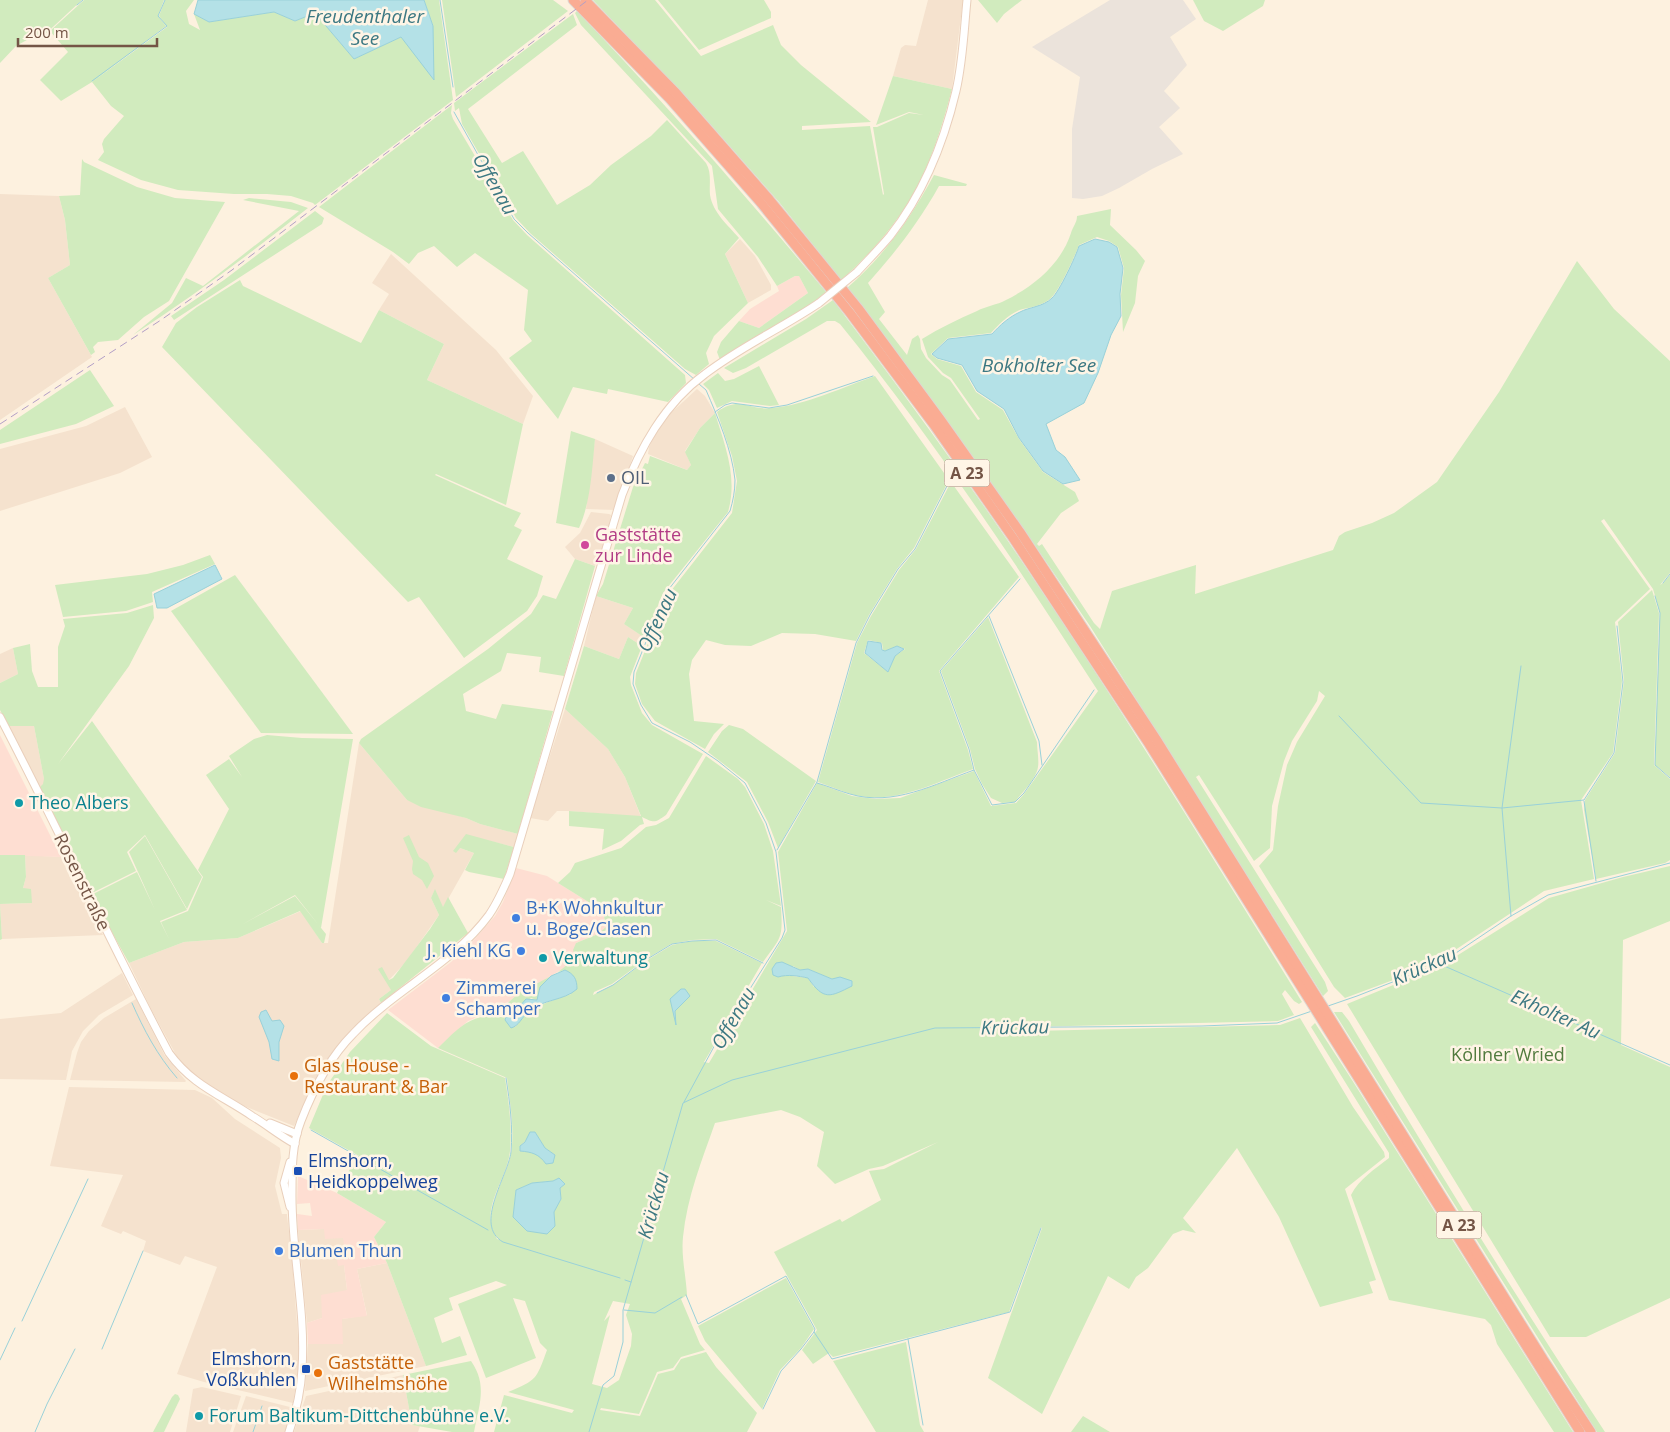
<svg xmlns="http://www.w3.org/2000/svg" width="1670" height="1432" font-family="'Open Sans',sans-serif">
<rect width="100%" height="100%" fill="#fdf1df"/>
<g fill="#f5e2ce">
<polygon points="928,0 963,0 952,89 893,76 901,48 905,45 916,46"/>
<polygon points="0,194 59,196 65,220 70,265 48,278 92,357 0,420"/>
<polygon points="740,239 755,256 771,285 771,290 748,303 725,254"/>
<polygon points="391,254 496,350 533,396 523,424 427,380 444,344 379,310 389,294 372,283"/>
<polygon points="697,389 705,396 715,413 700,428 685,451 691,465 687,470 648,454 649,447 656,433 671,413"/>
<polygon points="125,407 152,457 120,473 0,511 0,449 86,426"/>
<polygon points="595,439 633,456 615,510 586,509"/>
<polygon points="591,512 609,514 611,515 606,539 595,566 575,559 565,547 580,533"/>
<polygon points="596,596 633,608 624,624 645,638 642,646 628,637 619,659 584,646"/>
<polygon points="13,648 18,674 0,683 0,654"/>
<polygon points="565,709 608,749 625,777 641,817 569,811 557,811 548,821 530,818"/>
<polygon points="8,726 34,726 44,779 44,784 39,788"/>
<polygon points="359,743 407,800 466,818 480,824 518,834 514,847 482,839 460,848 474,853 443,908 435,890 431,898 439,915 406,962 389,980 391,990 379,999 381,1003 349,1034 328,1062 307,1097 294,1126 244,1106 205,1084 181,1064 151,1009 129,963 184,942 238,938 301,911 322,943 328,943"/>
<polygon points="25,855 61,857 71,880 80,889 103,935 2,939 0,904 32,903 23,888 26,877"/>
<polygon points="122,973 133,995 99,1015 83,1031 72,1051 66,1080 0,1079 0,1019 61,1013"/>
<polygon points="136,999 165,1056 186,1081 185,1082 70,1080 77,1053 81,1042 89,1031 104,1018"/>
<polygon points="69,1087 195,1090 212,1098 235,1119 280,1148 281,1158 275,1186 282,1214 287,1214 287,1216 291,1247 299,1351 298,1372 293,1403 204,1382 177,1374 217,1267 185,1256 180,1265 143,1251 146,1241 123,1231 121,1234 101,1226 123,1175 50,1166"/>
<polygon points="324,1229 344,1238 345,1247 335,1249 344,1265 347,1290 322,1318 307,1323 298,1230"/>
<polygon points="387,1263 426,1366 305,1391 308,1344 342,1344 342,1319 367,1315 357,1269"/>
<polygon points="403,1375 412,1425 420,1426 418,1432 294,1432 306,1396"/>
<polygon points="202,1387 241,1396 230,1432 186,1432 193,1389"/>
<polygon points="246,1396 290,1407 292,1409 285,1432 233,1432"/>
</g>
<g fill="#feded2">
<polygon points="795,276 799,276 808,293 759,328 739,321 750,309 779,291 777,286"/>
<polygon points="0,735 61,857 0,855"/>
<polygon points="516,868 547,876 603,911 606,928 598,934 576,943 576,958 572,963 538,984 519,993 493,1016 480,1016 468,1021 438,1048 388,1010 451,962 474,940 495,916 503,902"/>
<polygon points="298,1176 337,1193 386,1222 374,1237 387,1263 357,1269 367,1316 342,1319 343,1344 308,1344 307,1323 322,1318 321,1295 347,1290 344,1265 338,1266 335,1249 344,1247 343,1238 325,1239 324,1229 298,1230 297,1214 312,1216 310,1203 297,1204"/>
</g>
<polygon fill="#ebe3db" points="1110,0 1183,0 1196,19 1170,37 1187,65 1164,91 1180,108 1159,127 1183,154 1152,169 1119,188 1102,196 1083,199 1072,198 1072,129 1080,77 1032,47"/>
<g fill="#d1ebbe" fill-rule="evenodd">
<polygon points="0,0 82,0 41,38 34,36 16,46 0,63"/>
<polygon points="84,0 164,0 158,16 166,26 92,82 167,27 159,16 165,0 194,0 186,11 189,24 200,30 194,14 209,22 274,12 295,21 315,13 354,59 401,37 433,26 424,0 439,0 453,100 315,205 313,203 291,196 267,194 234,194 178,190 141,180 98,160 104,152 102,144 104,139 124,116 111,106 92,82 61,101 40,80 68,52 50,31"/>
<polygon points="442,0 553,0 568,11 456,97"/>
<path d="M593,0H655L701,56L773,25L781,45L801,65L871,122L802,126V130L870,126L883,195L884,194L873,127H877L909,113L924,115L909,112L876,125L893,76L952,89C941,131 926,180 900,215C883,239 863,261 841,280L779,202L696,108Z"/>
<polygon points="658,0 764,0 771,12 771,18 699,50"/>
<polygon points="978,0 1022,0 1004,14 997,23"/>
<polygon points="1193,0 1265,0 1263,6 1223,31 1204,21"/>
<path d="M577,11C664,102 746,196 826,292C795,319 755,339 720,360L717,352L721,342L739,321L759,328L808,293L799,276H795L777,286L758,257L718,209L712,166L581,25L575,13Z"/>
<path d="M573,14L577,25L468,109L502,163L523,151L557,205L590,185L611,165L651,136L667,120L706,163C712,173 709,184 710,195C713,213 728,225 739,238L725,254L748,303L714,336L706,353L709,364L696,375L685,369L530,233L516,218L462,124L459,108L455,111L454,103Z"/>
<polygon points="452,105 451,113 453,119 513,220 527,235 685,375 686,383 668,402 608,389 607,394 573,387 558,419 509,358 532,341 524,330 528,290 475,253 457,267 434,246 418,253 409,264 393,252 319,207"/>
<polygon points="82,159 84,162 137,187 175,198 225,202 169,301 144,317 118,340 98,342 93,347 95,352 91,355 48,278 70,265 65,220 59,196 80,195"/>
<path d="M934,175L967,184L966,186H939C919,222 895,253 868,283L885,312L879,319L907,355L912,339L918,335L920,339L921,349L926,358L942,375L950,380L978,420L980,419L951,378L943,373L928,357L922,339C940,328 958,319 977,311C986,306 997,305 1006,300C1034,286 1061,264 1071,233C1073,226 1077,223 1077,216L1111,209L1110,225L1136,250L1145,261L1138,276L1135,303L1123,332L1121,295L1124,268L1118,247L1109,241L1097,237L1079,245C1075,256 1059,291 1051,298C1043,305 1033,307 1023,309C1011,312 999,324 991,333L948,338L931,354L937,359L961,366L976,392L1003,410L1019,439L1043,472L1075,492L1079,501L1061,513L1037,544L1039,546L1042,544L1094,623L1100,629L1112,591L1196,565L1195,594L1333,550L1339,536L1345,532L1372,523L1394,513L1437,482L1499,392L1577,261L1614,309L1670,361V573L1660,585L1663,583L1670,575V777L1655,765L1660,613L1653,589L1604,519L1601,521L1650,589L1615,622L1622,681L1613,753L1581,800L1594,879L1544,891L1440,960L1404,976L1345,998L1334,987L1259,866L1273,850L1278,806L1287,765L1297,742L1325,696L1319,691L1317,701L1292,741L1284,761L1272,806L1270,848L1254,861L1199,775L1196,777L1325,982L1328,991L1323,996L1090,626L1025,531L904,362L847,288C885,255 910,219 934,175Z"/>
<path d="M249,198L291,202L308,208C251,253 194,296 133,335L172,303L186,278L203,286L299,211L243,200Z"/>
<polygon points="315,211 324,218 322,224 174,320 171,316 224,280"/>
<polygon points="240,280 243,286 361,343 379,310 444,344 427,380 523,424 506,505 436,474 435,475 506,507 521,513 514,526 522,530 507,559 543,576 537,596 527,611 464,658 419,597 408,602 162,347 176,323 197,307"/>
<path d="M833,300C894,381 955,463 1012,547C1114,696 1207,849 1302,1002L1299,1004L1294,1001L1285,990L1282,994L1294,1015L1278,1021L1027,1027L1033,1031L1280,1025L1300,1018L1353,1107L1384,1152L1385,1157L1345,1189L1376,1280L1369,1282L1373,1293L1320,1307L1279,1217L1237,1148L1183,1218L1196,1233L1183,1230L1173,1234L1148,1268L1136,1277L1129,1289L1108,1276L1042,1414L988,1378L1042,1228L1041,1227L1009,1312L833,1357L829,1353L813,1364L802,1350L817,1330L774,1252L840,1219L842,1222L881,1200L869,1171L884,1169L938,1142L883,1166L869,1169L835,1184L817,1166L824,1132L800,1117L781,1110L715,1123C702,1160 687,1197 683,1237C681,1256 686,1276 687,1295L681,1299L700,1344L705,1350L681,1357L673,1368L657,1372L639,1414L601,1408L600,1410L640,1416L658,1374L674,1370L681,1359L706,1352L716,1367L757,1413L747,1432H494L504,1395L572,1413L574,1410L508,1392C537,1380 536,1380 547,1350L540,1343L525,1301L513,1298L536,1358L486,1378L458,1304L507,1285L496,1281L449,1298L453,1310L434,1318L442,1343L460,1336L467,1355L426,1366L387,1263L374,1237L386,1222L337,1193L357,1156L393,1175L309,1128L327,1085L350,1052L387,1013L431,1046L505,1078C509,1103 512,1127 510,1151C507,1181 478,1209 497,1239L500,1240C476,1222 507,1177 511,1154C515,1129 510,1103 507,1078L438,1048C456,1031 467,1016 493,1016L519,993L551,976L540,987L538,998L537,1000L531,998L506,1017L515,1027L528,1011L548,1002L571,994L565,970L558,972L576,958L573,950L576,943L598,934L606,927L603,911L558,883L570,872L575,863L621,848L646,827L656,825L669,818L706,756L738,779L745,787L764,824L773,851L781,906L766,900L781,907C783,939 781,937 763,962L716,939L692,940L671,944L648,958L612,984L594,992L593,995L613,985L649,959L672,945L692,941H716L762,963L704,1062L709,1063L787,931L778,852L817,783L852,796L876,799L900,798L974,771L991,806L1016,803L1024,794L1098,691C1017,565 934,440 840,324L835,321H827L746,368L733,373L724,368L806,319ZM793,966L800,970L808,969L832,979L814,987L808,978L784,975ZM535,1132L545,1148L555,1155L541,1157L531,1152L520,1151V1146ZM559,1178L564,1184L560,1188L561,1199L554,1212L555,1226L513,1217L516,1190L532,1183L553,1181ZM613,1301L630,1304L626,1315L632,1334L631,1346L619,1380L607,1388L592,1384L610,1315L604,1321Z"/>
<polygon points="759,366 779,405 770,406 732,401 717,408 709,390 703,384 718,373 725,381 734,379"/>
<polygon points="90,370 114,406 76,424 0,444 0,430"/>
<path d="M875,376L949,480L914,548L897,569L869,615L856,641L815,634L782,633L751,646L725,645L706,640L692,660L689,674L694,721L724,724L714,734L705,749L655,721L642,704L635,684L636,673L667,596L732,513L737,481L732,456L717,412C740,395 749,411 772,408C806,405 843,387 875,376Z"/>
<path d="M715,413C725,446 738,477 728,512L663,593L645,638L624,624L633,608L596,596L603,584L633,487L645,463L648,464L650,456L687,470L691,465L685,452L700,428Z"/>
<path d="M571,431L595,439C592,469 591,501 579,528L556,523Z"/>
<path d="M951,482L1019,577L939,671L968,750L973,769C934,783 893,806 851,794C839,790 829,786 818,782L857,643L871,616L899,570L916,549ZM868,640L882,643L883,650L885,651L897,646L905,649L895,656L888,672L864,653Z"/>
<polygon points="210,555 215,564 152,592 153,602 126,611 63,617 55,585 147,574 183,565"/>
<polygon points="575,559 595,566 564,676 539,672 541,657 507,653 501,671 463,694 466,711 496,719 502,704 553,711 518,834 480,824 466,818 421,807 407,800 359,743 361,739 488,649 531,614 543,595 556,599"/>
<polygon points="235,575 353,734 261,733 171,611"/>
<polygon points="1652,590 1659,613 1654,765 1670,779 1670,860 1665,863 1596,879 1584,810 1585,800 1615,753 1624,681 1618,622"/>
<polygon points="153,605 154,618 129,666 58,764 92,721 202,877 187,909 145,835 127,852 136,871 90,894 39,788 43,784 44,779 34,726 8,726 0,710 0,683 18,674 13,648 30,644 32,671 38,687 58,687 58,647 65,626 63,619 127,613"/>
<path d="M988,617L1037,742C1037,751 1040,763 1037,771C1033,782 1022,793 1015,802L1002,803L991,798L982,784L975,769L970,749L941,671Z"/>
<path d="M628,637L642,646L630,677L631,685L642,713L652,725L703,754L666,815C655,823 654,823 642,817L644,824L640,825L621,841L602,850L604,829L569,826V811L641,816L625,777L608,749L565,709L584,646L619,659Z"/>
<polygon points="729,725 743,729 816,781 778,848 768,822 747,782 708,752 722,731"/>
<polygon points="267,735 302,738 353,739 321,928 295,895 241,925 295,896 326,934 324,943 322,943 300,911 238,938 184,942 129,963 91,895 137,872 155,910 129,852 145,836 187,910 160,921 169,939 161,922 188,911 203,877 198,870 229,809 206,775 229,759 242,777 229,756 254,739"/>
<polygon points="466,834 514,847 504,879 469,872 465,870 474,853 460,848 456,853 453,851"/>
<polygon points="409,835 419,857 428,863 434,876 427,889 422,880 413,874 412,869 413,861 403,838"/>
<polygon points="0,855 25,855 26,877 23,888 31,889 32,903 0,904 2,939 0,940"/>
<polygon points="1670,866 1670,921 1623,940 1621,1045 1670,1067 1670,1298 1586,1337 1550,1337 1347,1004 1442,965 1549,898 1623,877"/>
<polygon points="435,889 443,907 448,897 468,933 381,1003 379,999 391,990 378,969 382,967 389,980 393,978 430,929 439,915 431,898"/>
<path d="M1334,1012H1342L1349,1021C1431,1160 1516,1297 1605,1432H1597Z"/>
<path d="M1315,1023L1352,1080L1573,1432H1554L1497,1344L1491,1325L1485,1319L1389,1300L1351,1195C1359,1179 1375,1169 1389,1158V1153L1311,1027Z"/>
<polygon points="786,1278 814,1329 801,1348 780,1370 762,1409 705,1341 698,1326"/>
<polygon points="906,1342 920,1425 924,1432 876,1432 833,1361"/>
<path d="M471,1361C488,1385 479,1406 474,1432H452L412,1425L403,1375Z"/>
<polygon points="175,1394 178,1395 180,1399 164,1432 153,1432 172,1397"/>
<polygon points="1083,1416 1110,1432 1071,1432"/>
</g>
<g fill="#b4e1e7" stroke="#99d1d9">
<polygon points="198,0 424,0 433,26 434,80 401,37 354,59 315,13 295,21 274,12 209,22 194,14"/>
<path d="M1095,239L1109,242L1117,247L1123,268L1120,294L1121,316L1111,335L1098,373L1084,403L1046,424L1056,450L1065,457L1080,480L1063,484L1043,471L1019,438L1004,409L977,391L962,365L937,358L932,354L948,339L992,334C1000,325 1009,317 1020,312C1029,307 1043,307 1052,298C1059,292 1076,256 1079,246Z"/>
<polygon points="215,565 222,579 167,608 157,608 154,594"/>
<polygon points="868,641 881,643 882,650 885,651 897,646 904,649 895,656 888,672 865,653"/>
<path d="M782,962L800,970L808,969L832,979L840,977L852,981V986C830,997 824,1001 808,978C798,976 788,974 778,977L773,975L772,969L776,963Z"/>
<path d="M565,970C574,974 577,979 577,989C564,1001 542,999 528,1012C522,1017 519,1026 511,1028L505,1020L506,1017L518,1008L526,999L537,1000L540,987L551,976Z"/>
<polygon points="681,989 685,989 690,996 675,1011 676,1025 670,999"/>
<polygon points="266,1010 272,1021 280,1020 284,1026 279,1042 279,1061 272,1059 269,1042 259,1017 261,1012"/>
<path d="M530,1132H535L545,1148L555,1155L553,1163L546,1164C539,1154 532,1152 520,1151V1146L525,1142Z"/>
<polygon points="559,1178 565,1184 560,1188 561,1199 554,1212 555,1226 547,1234 527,1231 513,1217 516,1190 532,1183 553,1181"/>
</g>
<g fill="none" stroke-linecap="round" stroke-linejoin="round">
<g stroke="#99d1d9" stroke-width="1">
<polyline points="440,0 453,87"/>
<polyline points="77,5 83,0"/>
<polyline points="92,81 167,26 158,16 165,0"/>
<polyline points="454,112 514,219 528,233 695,380"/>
<polyline points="715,412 725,405 732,403 769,408 787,405 873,376"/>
<polyline points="1663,583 1670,574"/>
<polyline points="1655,596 1660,613 1655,765 1670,778"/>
<polyline points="989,616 1039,741 1042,765"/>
<polyline points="1339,716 1421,803 1502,808 1584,800 1614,753 1623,682 1617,626"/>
<polyline points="974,770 969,749 940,671 1020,579"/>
<path d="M817,783C828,786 839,791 850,794C893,807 935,784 974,770L992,805L1015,802L1024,793L1094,690"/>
<polyline points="1584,801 1596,881"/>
<polyline points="777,850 817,782 856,643 870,615 898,569 915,549 949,482"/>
<polyline points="1511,916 1502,808 1521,666"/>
<polyline points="1441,963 1442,965 1670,1065"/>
<polyline points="597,993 613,985 649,958 672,944 692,941 716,940 763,963"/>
<path d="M132,1003C144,1030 157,1055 177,1078"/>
<polyline points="1328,1006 1357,996 1441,963 1511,916 1548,895 1670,863"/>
<path d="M506,1078C510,1103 513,1127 511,1152C508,1176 473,1225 503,1242L620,1278"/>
<path d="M684,1102L717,1041L782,938L785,930L776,852L766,823L745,783L718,761L690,742L652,723L641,705L633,684L634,672L665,594L730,511C733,501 735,491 735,480C732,450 718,418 706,390L699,384"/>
<polyline points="311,1130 488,1230"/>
<polyline points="625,1280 631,1282"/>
<polyline points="686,1295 698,1324 786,1276 815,1329 814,1332 832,1359 1010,1312 1041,1228"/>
<polyline points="624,1310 655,1313 682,1297"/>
<polyline points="22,1321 88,1179"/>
<polyline points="908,1339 923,1425"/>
<polyline points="102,1349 143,1251"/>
<polyline points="0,1360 15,1328"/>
<polyline points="763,1409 781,1371 801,1349 814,1332"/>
<polyline points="35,1432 47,1404 75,1349"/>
<polyline points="253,1432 262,1406"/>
<polyline points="589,1432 603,1385 614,1376 623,1342 623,1310 683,1103 732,1080 935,1028 1202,1026 1277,1023 1312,1011"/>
</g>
<defs>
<g id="secondary">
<path d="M857,272C868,260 880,248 890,236C923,194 944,142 956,91C963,61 964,30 967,0"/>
<path d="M0,717C58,828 110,942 169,1053C192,1085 221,1095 252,1116C267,1125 280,1136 295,1144"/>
<polyline points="270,1123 297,1134"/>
<polyline points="290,1207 284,1183 290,1162"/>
<path d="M289,1432C296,1412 301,1390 302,1369C306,1310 291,1251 292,1192C292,1168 292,1144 301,1121C313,1090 329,1058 353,1034C394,990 453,964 489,915C498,902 504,888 510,874L622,495C640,448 664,404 705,374C740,347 782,328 819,303"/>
</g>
<g id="highway">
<polyline points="573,0 669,98 761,203 850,313 934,425 1013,538 1149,744 1580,1432"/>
<polyline points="585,0 676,93 769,199 858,308 940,419 1020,532 1156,739 1543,1359 1591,1432"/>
</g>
</defs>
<use href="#secondary" stroke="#e9cfbb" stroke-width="9"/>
<use href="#highway" stroke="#ded6d3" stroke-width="11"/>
<use href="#secondary" stroke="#fff" stroke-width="7"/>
<use href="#highway" stroke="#faac93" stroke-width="9"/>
<polyline stroke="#b39fc6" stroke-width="1" stroke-dasharray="8 5" stroke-linecap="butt" points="0,424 161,320 232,270 588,0"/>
<defs>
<polyline id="secondary-bridge" points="819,303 857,272"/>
</defs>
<use href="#secondary-bridge" stroke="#e9cfbb" stroke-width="9" stroke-linecap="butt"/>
<use href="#secondary-bridge" stroke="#fff" stroke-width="7"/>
</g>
<circle fill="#5c6f8a" stroke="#fff5e6" stroke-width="2" cx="611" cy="478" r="5"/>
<circle fill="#d1479c" stroke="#fff5e6" stroke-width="2" cx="585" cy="545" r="5"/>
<g fill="#0f9aa8" stroke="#fff5e6" stroke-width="2">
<circle cx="19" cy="803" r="5"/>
<circle cx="543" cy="958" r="5"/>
<circle cx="199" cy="1416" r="5"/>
</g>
<g fill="#3f7fe0" stroke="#fff5e6" stroke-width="2">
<circle cx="516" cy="918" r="5"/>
<circle cx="521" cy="951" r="5"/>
<circle cx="446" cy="998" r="5"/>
<circle cx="279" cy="1251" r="5"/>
</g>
<g fill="#e8710a" stroke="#fff5e6" stroke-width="2">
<circle cx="294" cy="1076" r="5"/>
<circle cx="318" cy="1373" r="5"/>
</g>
<g fill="#1a4fb4" stroke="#fff5e6" stroke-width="2">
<rect x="293" y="1166" width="10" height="10" rx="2.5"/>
<rect x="301" y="1364" width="10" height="10" rx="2.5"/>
</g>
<g text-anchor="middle" stroke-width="5" stroke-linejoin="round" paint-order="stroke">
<g fill="#fff5e6" stroke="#9e8576" stroke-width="1">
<rect x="944.5" y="459.5" width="45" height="27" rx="4"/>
<rect x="1436.5" y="1211.5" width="45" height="27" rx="4"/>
</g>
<g font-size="16" font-weight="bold" fill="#745546">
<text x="967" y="479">A 23</text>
<text x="1459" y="1231">A 23</text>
</g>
<g font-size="18" fill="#4e5e75" stroke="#fff5e6" text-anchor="start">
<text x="621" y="484">OIL</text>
</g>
<g font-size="18" fill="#b23c85" stroke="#fff5e6" text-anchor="start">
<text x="595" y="541">Gaststätte<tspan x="595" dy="21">zur Linde</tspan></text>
</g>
<g font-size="18" fill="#0d838f" stroke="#fff5e6" text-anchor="start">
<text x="29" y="809">Theo Albers</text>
<text x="553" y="964">Verwaltung</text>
<text x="209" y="1422">Forum Baltikum-Dittchenbühne e.V.</text>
</g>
<g font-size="18" fill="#745546" stroke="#fff5e6">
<text transform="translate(82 882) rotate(64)" y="6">Rosenstraße</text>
</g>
<g font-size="18" fill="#366cbe" stroke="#fff5e6" text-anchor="start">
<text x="526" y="914">B+K Wohnkultur<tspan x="526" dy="21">u. Boge/Clasen</tspan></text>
<text x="511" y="957" text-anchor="end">J. Kiehl KG</text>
<text x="456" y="994">Zimmerei<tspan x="456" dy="21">Schamper</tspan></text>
<text x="289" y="1257">Blumen Thun</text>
</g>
<g font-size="18" fill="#517b3e" stroke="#fff5e6">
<text x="1508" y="1061">Köllner Wried</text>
</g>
<g font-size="18" fill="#c56008" stroke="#fff5e6" text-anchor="start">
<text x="304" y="1072">Glas House -<tspan x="304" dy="21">Restaurant &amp; Bar</tspan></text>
<text x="328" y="1369">Gaststätte<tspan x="328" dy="21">Wilhelmshöhe</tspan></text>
</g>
<g font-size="18" fill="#164399" stroke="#fff5e6" text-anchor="start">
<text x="308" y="1167">Elmshorn,<tspan x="308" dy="21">Heidkoppelweg</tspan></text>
<text x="296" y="1365" text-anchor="end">Elmshorn,<tspan x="296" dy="21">Voßkuhlen</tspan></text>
</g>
<g font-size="19" font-style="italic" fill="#3c7882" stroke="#fff5e6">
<text x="365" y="23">Freudenthaler<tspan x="365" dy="22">See</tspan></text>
<text transform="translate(495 184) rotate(60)" y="7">Offenau</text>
<text x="1039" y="372">Bokholter See</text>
<text transform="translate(657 620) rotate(-65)" y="7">Offenau</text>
<text transform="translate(1424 966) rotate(-24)" y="7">Krückau</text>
<text transform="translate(1556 1014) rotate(24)" y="7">Ekholter Au</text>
<text transform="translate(733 1018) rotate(-60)" y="7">Offenau</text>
<text transform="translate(1015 1027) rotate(-1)" y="7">Krückau</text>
<text transform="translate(653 1205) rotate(-74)" y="7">Krückau</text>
</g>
</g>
<path d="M18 38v8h139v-8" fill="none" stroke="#745546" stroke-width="2.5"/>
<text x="25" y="38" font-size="15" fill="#745546" stroke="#fff5e6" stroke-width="4" paint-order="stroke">200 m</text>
</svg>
